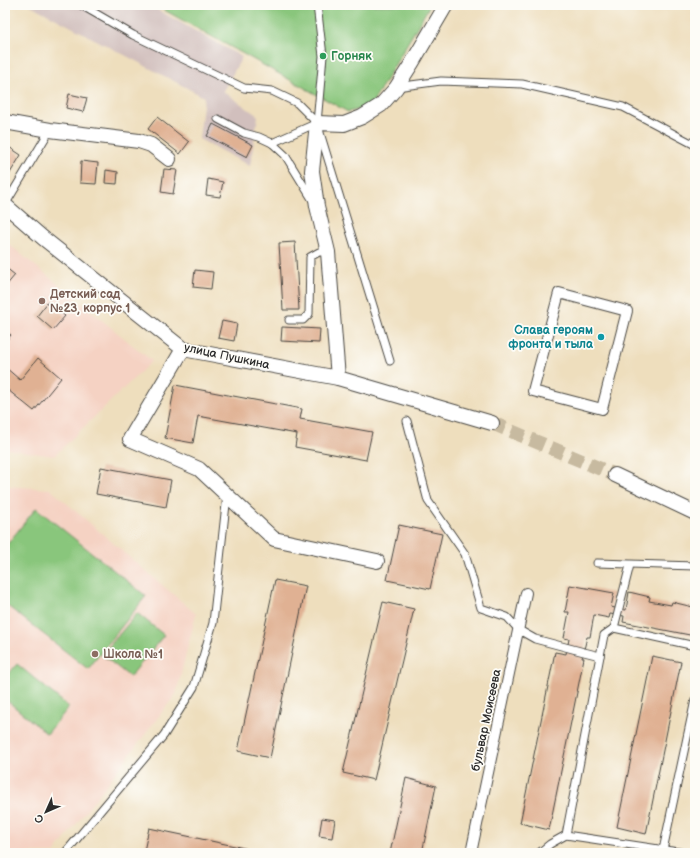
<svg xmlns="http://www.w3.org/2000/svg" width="700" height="858" font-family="'Balsamiq Sans',sans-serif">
<rect width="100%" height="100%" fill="#fdfcf7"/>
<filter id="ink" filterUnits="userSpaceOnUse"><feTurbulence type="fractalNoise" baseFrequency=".025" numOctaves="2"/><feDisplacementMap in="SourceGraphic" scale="8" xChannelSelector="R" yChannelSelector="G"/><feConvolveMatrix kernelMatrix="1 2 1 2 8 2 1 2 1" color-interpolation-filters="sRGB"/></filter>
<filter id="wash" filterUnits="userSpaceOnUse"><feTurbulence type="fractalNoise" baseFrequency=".012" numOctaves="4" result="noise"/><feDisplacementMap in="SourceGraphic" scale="16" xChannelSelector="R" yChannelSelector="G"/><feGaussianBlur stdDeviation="0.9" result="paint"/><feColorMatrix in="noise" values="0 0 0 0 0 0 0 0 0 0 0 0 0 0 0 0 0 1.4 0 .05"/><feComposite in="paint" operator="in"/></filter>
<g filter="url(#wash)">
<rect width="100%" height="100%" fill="#eedebd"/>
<g fill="#f5d2c3">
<polygon points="5,241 152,361 54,456 5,449"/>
<polygon points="5,486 50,489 196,614 176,694 54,853 5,853"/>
</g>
<polygon fill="#d1bfbd" points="30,5 149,5 242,57 223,91 258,116 250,166 199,139 204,97"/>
<g fill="#89c67c" stroke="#5a7854">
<polygon points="155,5 430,5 370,107 348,112"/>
<polygon points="36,508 146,596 88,669 5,604 5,547"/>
<polygon points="137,613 164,635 130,677 102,655"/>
<polygon points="17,664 69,707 47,734 5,699 5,678"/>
</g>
<g id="blocks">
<g fill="#e0b193">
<polygon points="69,94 87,98 83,112 66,108"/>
<polygon points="157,117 189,142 180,154 148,129"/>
<polygon points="213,124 253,145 247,157 207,136"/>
<polygon points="9,147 21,155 7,178 5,176 5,154"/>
<polygon points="81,161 98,163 96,184 80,183"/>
<polygon points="164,169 177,170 173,194 161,192"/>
<polygon points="106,170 118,172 117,184 105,183"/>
<polygon points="208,179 223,182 220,197 206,195"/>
<polygon points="295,242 299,310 283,310 279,243"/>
<polygon points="5,267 15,275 5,287"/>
<polygon points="195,270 213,272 211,289 193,287"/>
<polygon points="48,302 65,316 53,330 37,316"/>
<polygon points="222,321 237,324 234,341 218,338"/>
<polygon points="282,327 320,329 319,343 281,341"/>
<polygon points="5,330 11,335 5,342"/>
<polygon points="38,358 61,378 34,411 8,390 5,394 5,367 20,380"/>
<polygon points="175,385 302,409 300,419 372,432 366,460 295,447 297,434 198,416 193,443 165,438"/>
<polygon points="101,467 171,480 166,507 96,494"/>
<polygon points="399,525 442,534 430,589 387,580"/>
<polygon points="275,580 306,586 270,758 238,751"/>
<polygon points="570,585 614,593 611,607 619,609 626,610 629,592 650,597 649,601 671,605 672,602 693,607 692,611 695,612 695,636 623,622 624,616 610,614 609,618 594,615 590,637 587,637 582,658 584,658 549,830 520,823 555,652 566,654 569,639 564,638 569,612 565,612"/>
<polygon points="383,602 414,609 374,780 343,773"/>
<polygon points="652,656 681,662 646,834 617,827"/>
<polygon points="406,778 436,786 422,853 390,853"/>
<polygon points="322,818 335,820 332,838 319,836"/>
<polygon points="149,828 249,849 248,853 136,853 137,850 144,851"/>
</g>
</g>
</g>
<g filter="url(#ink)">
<use href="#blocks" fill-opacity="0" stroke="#484641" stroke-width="1"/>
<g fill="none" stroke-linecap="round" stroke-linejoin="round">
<polyline stroke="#c7baa0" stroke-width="14" stroke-dasharray="14 7" stroke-linecap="butt" points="492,423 615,475"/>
<defs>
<g id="service">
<polyline points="81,5 133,35 244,88 272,91 297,103 317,123"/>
<polyline points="317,5 323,56 317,123 390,361"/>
<polyline points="396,87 441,81 522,84 623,107 695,145"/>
<polyline points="218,119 244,133 259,137 272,143 285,155 312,199"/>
<polyline points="272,143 317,123"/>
<polyline points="5,205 50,130"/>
<polyline points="289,320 303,320 309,314 310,257 319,252 328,252"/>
<polyline points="407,421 428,501 465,554 481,608 507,617 519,630 535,639 584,652 600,656"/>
<polyline points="597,563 695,566"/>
<polyline points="614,628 695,646"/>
<polyline points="566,835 604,635 614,628 630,565"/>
<polyline points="663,850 695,700"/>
<polyline points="65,853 164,735 194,687 213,623 227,495"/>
<polyline points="539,853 550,844 566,835 685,853"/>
</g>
<g id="pedestrian">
<polygon points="559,293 627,311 602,409 533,391"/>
<polyline points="471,853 526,593"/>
</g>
<g id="minor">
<polyline points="5,122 50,130 139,141 151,145 169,159"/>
<polyline points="5,205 43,238 183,349 338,378 492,423"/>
<polyline points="183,349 130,439 199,469 274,539 377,561"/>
<polyline points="338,378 328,252 317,206 312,171 317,123 344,124 362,117 381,105 396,88 412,63 446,5"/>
<polyline points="615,475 695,513"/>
</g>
</defs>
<use href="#service" stroke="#484641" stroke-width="9"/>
<use href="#pedestrian" stroke="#484641" stroke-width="12"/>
<use href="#minor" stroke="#484641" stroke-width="16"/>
<use href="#service" stroke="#fff" stroke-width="7"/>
<use href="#pedestrian" stroke="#fff" stroke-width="10"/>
<use href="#minor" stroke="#fff" stroke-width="14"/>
</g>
</g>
<circle fill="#2e9e5b" stroke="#fdfcf7" stroke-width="1.5" cx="323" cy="56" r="4"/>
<g fill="#8d6e63" stroke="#fdfcf7" stroke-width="1.5">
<circle cx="42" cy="301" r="4"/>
<circle cx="95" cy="654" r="4"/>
</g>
<circle fill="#0f9aa8" stroke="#fdfcf7" stroke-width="1.5" cx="601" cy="337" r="4"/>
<g text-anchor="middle" stroke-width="3.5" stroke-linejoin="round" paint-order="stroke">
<g font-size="12" font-weight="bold" fill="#27864d" stroke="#fdfcf7" text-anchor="start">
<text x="331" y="60">Горняк</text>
</g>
<g font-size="12" font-weight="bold" fill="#785e54" stroke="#fdfcf7" text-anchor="start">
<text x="50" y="298">Детский сад<tspan x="50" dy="14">№23, корпус 1</tspan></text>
<text x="103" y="658">Школа №1</text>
</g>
<g font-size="12" font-weight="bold" fill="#0d838f" stroke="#fdfcf7" text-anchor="end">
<text x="593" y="334">Слава героям<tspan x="593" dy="14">фронта и тыла</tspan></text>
</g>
<g font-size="12" fill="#2b2b2b" stroke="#fdfcf7">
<text transform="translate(227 356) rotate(12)" y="4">улица Пушкина</text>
<text transform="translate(486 720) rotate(-78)" y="4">бульвар Моисеева</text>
</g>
</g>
<rect width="700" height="858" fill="none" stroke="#fdfcf7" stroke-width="20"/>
<g transform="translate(46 812) rotate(225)" stroke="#fdfcf7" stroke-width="3" paint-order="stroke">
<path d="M0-3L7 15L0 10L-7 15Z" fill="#2b2b2b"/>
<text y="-6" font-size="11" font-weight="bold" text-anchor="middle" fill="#2b2b2b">С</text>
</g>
</svg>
